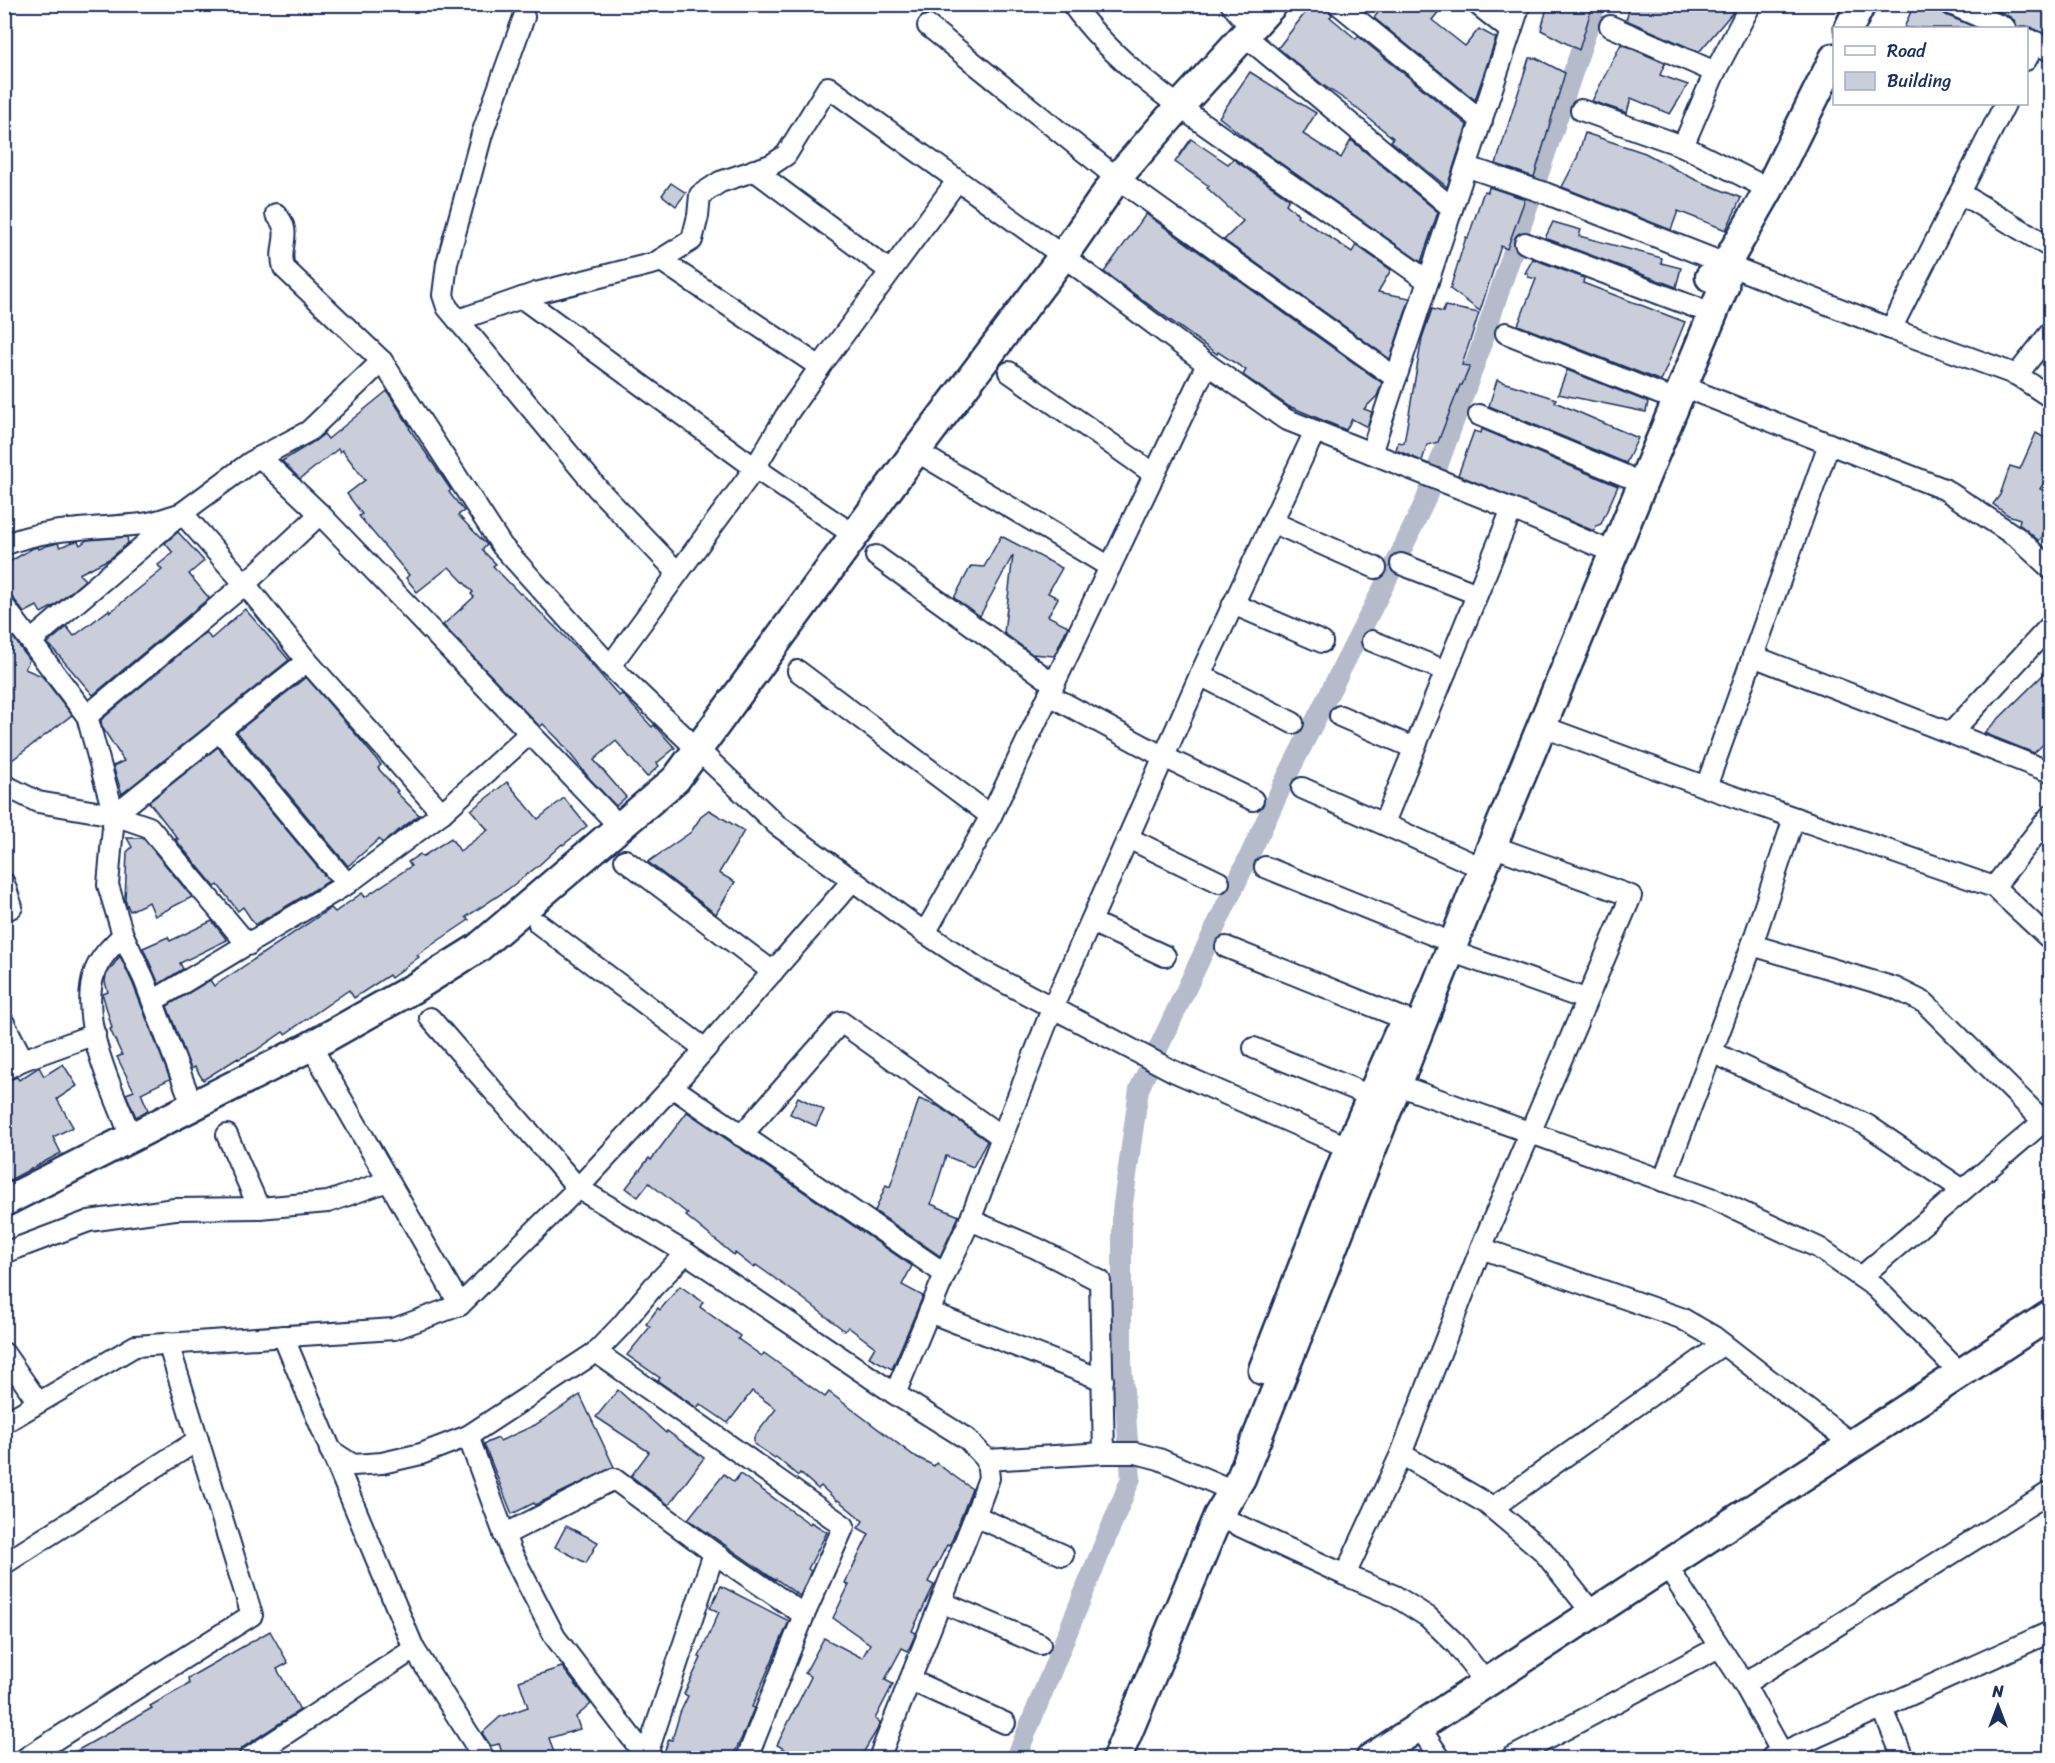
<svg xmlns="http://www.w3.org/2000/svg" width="2055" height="1763" font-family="Sriracha,sans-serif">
<rect width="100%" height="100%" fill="#fff"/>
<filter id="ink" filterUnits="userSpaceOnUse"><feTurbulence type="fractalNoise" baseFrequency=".0167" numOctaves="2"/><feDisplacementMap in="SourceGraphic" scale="12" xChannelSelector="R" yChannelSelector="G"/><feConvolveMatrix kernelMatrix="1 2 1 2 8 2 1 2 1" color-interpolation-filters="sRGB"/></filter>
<g filter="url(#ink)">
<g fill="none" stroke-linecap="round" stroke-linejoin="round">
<polyline stroke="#b5bbca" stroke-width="20" points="1016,1758 1131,1478 1122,1365 1122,1211 1139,1089 1285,780 1396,562 1426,499 1476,361 1596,4"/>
</g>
<g fill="#caceda" stroke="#1b2f5e" stroke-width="1.5">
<polygon points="1312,4 1326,4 1332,15 1330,17 1356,39 1358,36 1467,125 1447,187 1391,141 1393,138 1350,103 1323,85 1278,48"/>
<polygon points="1384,4 1429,4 1440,10 1432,20 1465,46 1479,29 1496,38 1475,100 1374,18"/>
<polygon points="1548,4 1593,4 1579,50 1541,30"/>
<polygon points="1631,4 1717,4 1733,12 1699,52 1626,20"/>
<polygon points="1914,4 1939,4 1941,11 1946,15 1977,28 1904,28"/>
<polygon points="1982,4 2050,4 2050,38 2031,27 2025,26 2017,28 2015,21 2010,17"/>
<polygon points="1621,44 1665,63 1660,75 1688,85 1670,114 1631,98 1627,113 1592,101"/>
<polygon points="1529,58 1536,58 1565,73 1534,177 1496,164"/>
<polygon points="1250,72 1316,113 1303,134 1341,158 1351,140 1438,212 1421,262 1249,141 1219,117"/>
<polygon points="1585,133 1645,153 1694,179 1741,198 1726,230 1678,211 1671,230 1562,187 1577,158"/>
<polygon points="1191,139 1228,164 1233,159 1289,199 1286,204 1298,214 1297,216 1352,252 1356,245 1391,270 1378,292 1410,298 1390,359 1224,240 1243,221 1207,188 1209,186 1175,162"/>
<polygon points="671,183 686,193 676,206 662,195"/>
<polygon points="1489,187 1525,199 1507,249 1501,246 1480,311 1450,289 1466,237 1468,238 1484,191 1488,192"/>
<polygon points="1146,214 1382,383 1377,396 1364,409 1372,412 1367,427 1352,419 1346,430 1291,407 1291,408 1243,375 1246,370 1218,352 1217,354 1104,272"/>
<polygon points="1553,222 1581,230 1579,236 1662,258 1661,263 1681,268 1676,287 1545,238"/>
<polygon points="1533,259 1584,278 1583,283 1685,322 1661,381 1518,325 1536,279 1528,277 1528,274 1525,273"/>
<polygon points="1445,306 1479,313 1462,365 1470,366 1462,385 1460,385 1438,442 1427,445 1422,461 1396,450 1398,442 1404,443 1422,338 1432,309 1443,312"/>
<polygon points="1567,370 1648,402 1646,412 1558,394"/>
<polygon points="1497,380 1556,399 1555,402 1638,438 1626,463 1489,406"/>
<polygon points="387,391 410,427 409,428 451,490 449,492 464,511 458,515 487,545 482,550 496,564 493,566 520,594 521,593 586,658 619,696 622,694 652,727 654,725 675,748 657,763 659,766 647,777 616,741 594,760 626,797 616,806 590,779 559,740 543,724 540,727 443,625 474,597 471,594 473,592 449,567 417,592 406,578 409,575 359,516 362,514 347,494 365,480 342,450 340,452 338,449 300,479 282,461 315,441 324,434 328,439"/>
<polygon points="1482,429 1618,486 1601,524 1596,526 1594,531 1458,475 1474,431 1481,433"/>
<polygon points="2036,433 2050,441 2050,474 2040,489 2050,493 2050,525 2039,541 2019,524 2020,519 2008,515 1993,504 2000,495 2010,466 2020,469"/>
<polygon points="178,532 204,561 189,574 209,598 93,695 48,643 67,627 74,636 109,610 110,612 162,570 158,565 173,553 165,543"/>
<polygon points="1001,536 1062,568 1048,593 1058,598 1048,616 1068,626 1054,656 1032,654 1004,633 1013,555 980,616 954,598 971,566 984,567"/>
<polygon points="127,537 128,543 111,558 79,574 85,580 54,606 41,613 37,606 24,613 14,599 4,591 4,565 33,548 38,547 39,549 46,546 58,543 60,547 73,542 78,541 80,545 87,540"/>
<polygon points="245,609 289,660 122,794 113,766 124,761 102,727 101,720 206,632 211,639"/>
<polygon points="13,637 29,660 25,669 42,676 72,715 4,766 4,644"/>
<polygon points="2050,668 2050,738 2034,753 1984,733"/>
<polygon points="306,677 359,738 381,765 378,768 398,791 396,792 419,815 382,843 379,839 348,866 237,732"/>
<polygon points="218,747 329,881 255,925 243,907 238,911 218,885 215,887 175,839 178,839 149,802"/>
<polygon points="507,782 538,819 564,798 587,826 563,845 562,844 538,866 507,890 466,917 469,920 417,955 419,957 391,978 389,975 354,998 349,990 285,1034 283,1032 255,1051 239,1059 238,1058 203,1080 195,1067 191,1069 167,1006 210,980 214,986 331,908 335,912 362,893 365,897 411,866 408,862 420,854 422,857 451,838 460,851 488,830 471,810"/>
<polygon points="709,810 744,831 719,873 735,882 716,914 648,862 691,832 702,815"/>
<polygon points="127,838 143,838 192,897 155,916 149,902 130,911 125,900 127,852 132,847"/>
<polygon points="212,921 227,940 180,963 183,969 159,984 143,948 168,937 170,941"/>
<polygon points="120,956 133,984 170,1079 141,1093 148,1110 136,1117 126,1094 134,1091 117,1057 122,1055 110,1029 112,1028 103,996 103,994 108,992 105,982 106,975"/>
<polygon points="63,1064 77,1086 57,1099 73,1127 53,1137 61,1153 4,1183 4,1082 17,1077 19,1080 39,1067 44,1076"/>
<polygon points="798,1097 824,1110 816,1126 790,1114"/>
<polygon points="919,1099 938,1106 987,1141 973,1167 946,1156 931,1204 959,1216 940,1256 875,1211 886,1185 890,1187"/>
<polygon points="687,1112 912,1266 902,1285 923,1296 892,1369 869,1357 875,1347 848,1327 845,1331 801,1297 756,1265 754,1268 735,1253 734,1255 686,1216 688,1214 649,1183 638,1197 626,1188 649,1158 651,1160"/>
<polygon points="680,1286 703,1302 700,1307 740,1336 738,1339 762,1356 764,1353 825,1397 829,1392 913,1455 934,1466 936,1463 972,1489 953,1538 949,1546 947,1545 928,1582 934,1585 912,1631 916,1633 908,1651 902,1648 885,1680 893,1684 875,1719 880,1722 877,1730 860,1758 781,1758 786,1750 777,1745 811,1677 805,1673 824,1638 862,1658 870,1644 833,1618 849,1585 845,1583 869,1534 858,1528 863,1521 838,1500 837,1501 821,1486 818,1489 800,1473 798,1476 776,1457 775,1458 754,1444 754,1437 776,1409 752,1391 728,1423 700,1404 697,1408 658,1381 660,1378 627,1355 650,1327 646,1324 658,1308 660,1310"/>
<polygon points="618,1390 666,1433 667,1431 704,1458 669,1505 631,1476 649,1452 596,1417"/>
<polygon points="580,1395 614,1467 535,1505 534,1503 512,1514 484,1444 498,1438 500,1441 535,1425"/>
<polygon points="724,1474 734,1482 740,1474 810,1524 811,1522 827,1532 808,1569 811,1571 800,1596 776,1579 775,1580 688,1519"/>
<polygon points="566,1526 598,1542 586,1563 555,1547"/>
<polygon points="721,1586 789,1621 752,1707 754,1708 744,1733 732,1758 674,1758 663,1755 669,1739 672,1740 680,1713 688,1696 684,1694 701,1658 699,1657 719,1612 710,1608"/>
<polygon points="270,1631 288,1663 277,1669 300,1710 242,1748 238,1755 231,1758 64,1758 152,1708 150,1706 189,1684 188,1678"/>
<polygon points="562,1667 591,1704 576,1717 580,1729 549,1738 555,1756 546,1758 504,1758 499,1744 491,1746 482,1733 500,1717 528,1707 519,1681"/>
</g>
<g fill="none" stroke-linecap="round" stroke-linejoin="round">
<defs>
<g id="street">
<path d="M1072,4C1117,67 1185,111 1248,155C1308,197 1368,239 1428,281"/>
<polyline points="1231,4 1251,28"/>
<polyline points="1338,4 1482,121"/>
<polyline points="1477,4 1511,31"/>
<polyline points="1951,4 2005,28"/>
<polyline points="524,17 482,134 447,263 443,295 447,307 598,489 678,573"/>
<polyline points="928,26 1117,178 1396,378"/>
<polyline points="1610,26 1715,72"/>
<polyline points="1244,35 1452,208"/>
<polyline points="2026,38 2050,51"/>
<polyline points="2026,60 2036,42"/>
<polyline points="1581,110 1683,146 1769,189"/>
<polyline points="1683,146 1715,72 1751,4"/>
<polyline points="1468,167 1545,193 1891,329 2017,375 2050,333"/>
<polyline points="754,170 890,271"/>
<polyline points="1960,193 2050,247"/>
<path d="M276,214C294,234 277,246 284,268L382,361"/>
<polyline points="1525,243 1697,308"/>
<polyline points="660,260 820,367"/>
<polyline points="522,298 755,468 854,535"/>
<polyline points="458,320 536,293 655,263 692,240 698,216 700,195 720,182 771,165 786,155 828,87 1063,256 1207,364 991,816"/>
<polyline points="1891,329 2005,104"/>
<polyline points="1506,333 1660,394"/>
<polyline points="1207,364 1285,419 1512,509 1598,546"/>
<polyline points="1009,372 1154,474"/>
<polyline points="2017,375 2050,397"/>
<polyline points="1684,387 1944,489 2018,538 2050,568"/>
<polyline points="1479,415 1626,476"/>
<polyline points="1829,444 1706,787 1994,887 2050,939"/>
<polyline points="916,451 1110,567"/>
<polyline points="1371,453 1520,4"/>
<polyline points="260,457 320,514 620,827"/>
<polyline points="1272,522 1376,568"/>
<path d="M4,545C47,527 96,529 142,524C155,523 169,517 182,513L245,584L307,661L442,813"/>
<polyline points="876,556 1054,684"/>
<polyline points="1401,564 1477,594"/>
<polyline points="1233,604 1322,642"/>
<polyline points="4,606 87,716 114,815 108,885 123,935 144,979 193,1107"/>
<polyline points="31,641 182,513 251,462 309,431 382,361 502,546 610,666 777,825 925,933 981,970 1173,1071 1361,1153"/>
<polyline points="1372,641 1446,671"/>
<polyline points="1753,656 2050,772"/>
<polyline points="610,666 755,468 785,417 820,367 957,181"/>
<polyline points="798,671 991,816 925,933"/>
<polyline points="1200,675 1315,431"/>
<polyline points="1049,695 1164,757 1253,800"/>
<polyline points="87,716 245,584 320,514"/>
<polyline points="1340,716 1414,748"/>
<polyline points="1541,726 1706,787"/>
<polyline points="219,730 347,884"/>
<polyline points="1951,733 2050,626"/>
<polyline points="4,785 38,802 114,815 149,827 248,945"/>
<polyline points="1302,788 1469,862"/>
<polyline points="114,815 307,661"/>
<polyline points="1794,818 1752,945 1895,988 1925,1003 2044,1122"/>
<polyline points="1384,823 1512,509"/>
<polyline points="1128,838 1219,882"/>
<polyline points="625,860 773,972"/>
<polyline points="1265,867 1438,937"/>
<polyline points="4,883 12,907 4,911"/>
<polyline points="1994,887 2050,816"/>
<polyline points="1091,922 1165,956"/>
<polyline points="539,924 705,1049"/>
<path d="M123,935C112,946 101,956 95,971C77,1021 113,1090 131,1137"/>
<polyline points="1226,947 1405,1019"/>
<polyline points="1450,951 1585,999"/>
<polyline points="153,1001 347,884 442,813 530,733"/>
<polyline points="430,1018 578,1188 672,1087 853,880"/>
<polyline points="4,1023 23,1060"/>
<polyline points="311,1046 460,1305 578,1188 686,1253 895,1394 967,1439 987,1460 989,1478 975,1516 879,1758"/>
<polyline points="1254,1048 1371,1096"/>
<polyline points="1712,1052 1867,1125 1963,1190"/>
<polyline points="4,1070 23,1060 95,1034"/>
<polyline points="1398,1085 1714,1199 1819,1248 1875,1287 1960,1373"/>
<polyline points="672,1087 945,1274 895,1394"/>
<polyline points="227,1135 259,1208"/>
<polyline points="741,1136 841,1022 1002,1137 970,1220 945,1274"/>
<polyline points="1002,1137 1052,1009 1200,675 1293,723"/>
<polyline points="1663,1181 1752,945"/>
<polyline points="970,1220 1036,1248 1100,1281 1104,1453"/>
<polyline points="1481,1248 1681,1318 1714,1337 1852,1444"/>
<polyline points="4,1253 89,1221 175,1209 259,1208 328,1202 388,1181"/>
<polyline points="1861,1277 2050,1116"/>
<polyline points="929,1312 1103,1380"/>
<polyline points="283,1336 414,1649"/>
<polyline points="596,1352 844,1526 804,1615"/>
<polyline points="4,1353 38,1402"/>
<polyline points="4,1423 135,1346 394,1329 460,1305"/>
<polyline points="468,1436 510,1550 555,1637 647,1758"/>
<polyline points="330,1450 353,1465 382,1463 421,1454 468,1436 596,1352 621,1326 653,1287 686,1253"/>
<polyline points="1401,1454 1486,1503 1543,1551 1593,1614"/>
<polyline points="987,1460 1104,1453 1136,1453 1159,1459 1222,1486"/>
<polyline points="1492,1508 1723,1344"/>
<polyline points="975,1516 1063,1555"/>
<polyline points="1218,1516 1345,1575 1395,1596 1428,1617 1456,1644 1487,1684"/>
<polyline points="504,1535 614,1479 714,1553 804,1615 747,1758"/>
<polyline points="4,1564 198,1440"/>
<polyline points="1666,1565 1744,1684"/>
<polyline points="1345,1575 1401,1454 1481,1248 1631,896 1492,846"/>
<polyline points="941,1602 1040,1644"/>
<polyline points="910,1680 1005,1723"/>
<polyline points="1883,1709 1903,1758"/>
<polyline points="1420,1728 1440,1758"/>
<polyline points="1782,1753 1744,1684 2050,1492"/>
<polyline points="646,1757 714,1553"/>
<polyline points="1772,1757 2050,1632"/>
<polyline points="26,1758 252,1615 168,1343"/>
<polyline points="249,1758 414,1649 484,1758"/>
<polyline points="1511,1758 1719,1647"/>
</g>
<g id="secondary">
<polyline points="1849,28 1861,4"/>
<polyline points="1710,277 1726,264 1769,189 1834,58"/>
<polyline points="4,1202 311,1046 414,988 478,948 676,779 916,451 1063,256 1117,178 1179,107 1273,4"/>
<polyline points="1263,1370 1349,1148 1398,1035"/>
<polyline points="1117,1758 1218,1516 1241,1478 1492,846 1724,287 1726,264"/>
<polyline points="1371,1758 2050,1315"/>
</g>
</defs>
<use href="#street" stroke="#1b2f5e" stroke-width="24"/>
<use href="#secondary" stroke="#1b2f5e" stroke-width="33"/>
<use href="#street" stroke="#fff" stroke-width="20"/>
<use href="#secondary" stroke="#fff" stroke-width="28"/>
</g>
</g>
<rect width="2055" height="1763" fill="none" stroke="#fff" stroke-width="24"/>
<rect x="12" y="12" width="2031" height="1739" fill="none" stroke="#1b2f5e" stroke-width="2" filter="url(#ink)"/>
<rect x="1833" y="27" width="195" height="78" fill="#ffffff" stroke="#a4acbf" stroke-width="1.5"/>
<rect x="1845" y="46" width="30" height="9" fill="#ffffff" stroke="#a4acbf" stroke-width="1.5"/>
<text x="1887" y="57" font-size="18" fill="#1b2f5e">Road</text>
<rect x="1845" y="72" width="30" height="18" fill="#caceda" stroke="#a4acbf" stroke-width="1.5"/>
<text x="1887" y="87" font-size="18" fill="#1b2f5e">Building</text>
<g transform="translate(1998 1706)" stroke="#ffffff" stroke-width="4.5" paint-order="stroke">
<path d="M0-4.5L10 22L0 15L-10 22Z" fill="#1b2f5e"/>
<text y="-9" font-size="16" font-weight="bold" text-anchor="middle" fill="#1b2f5e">N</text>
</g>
</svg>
